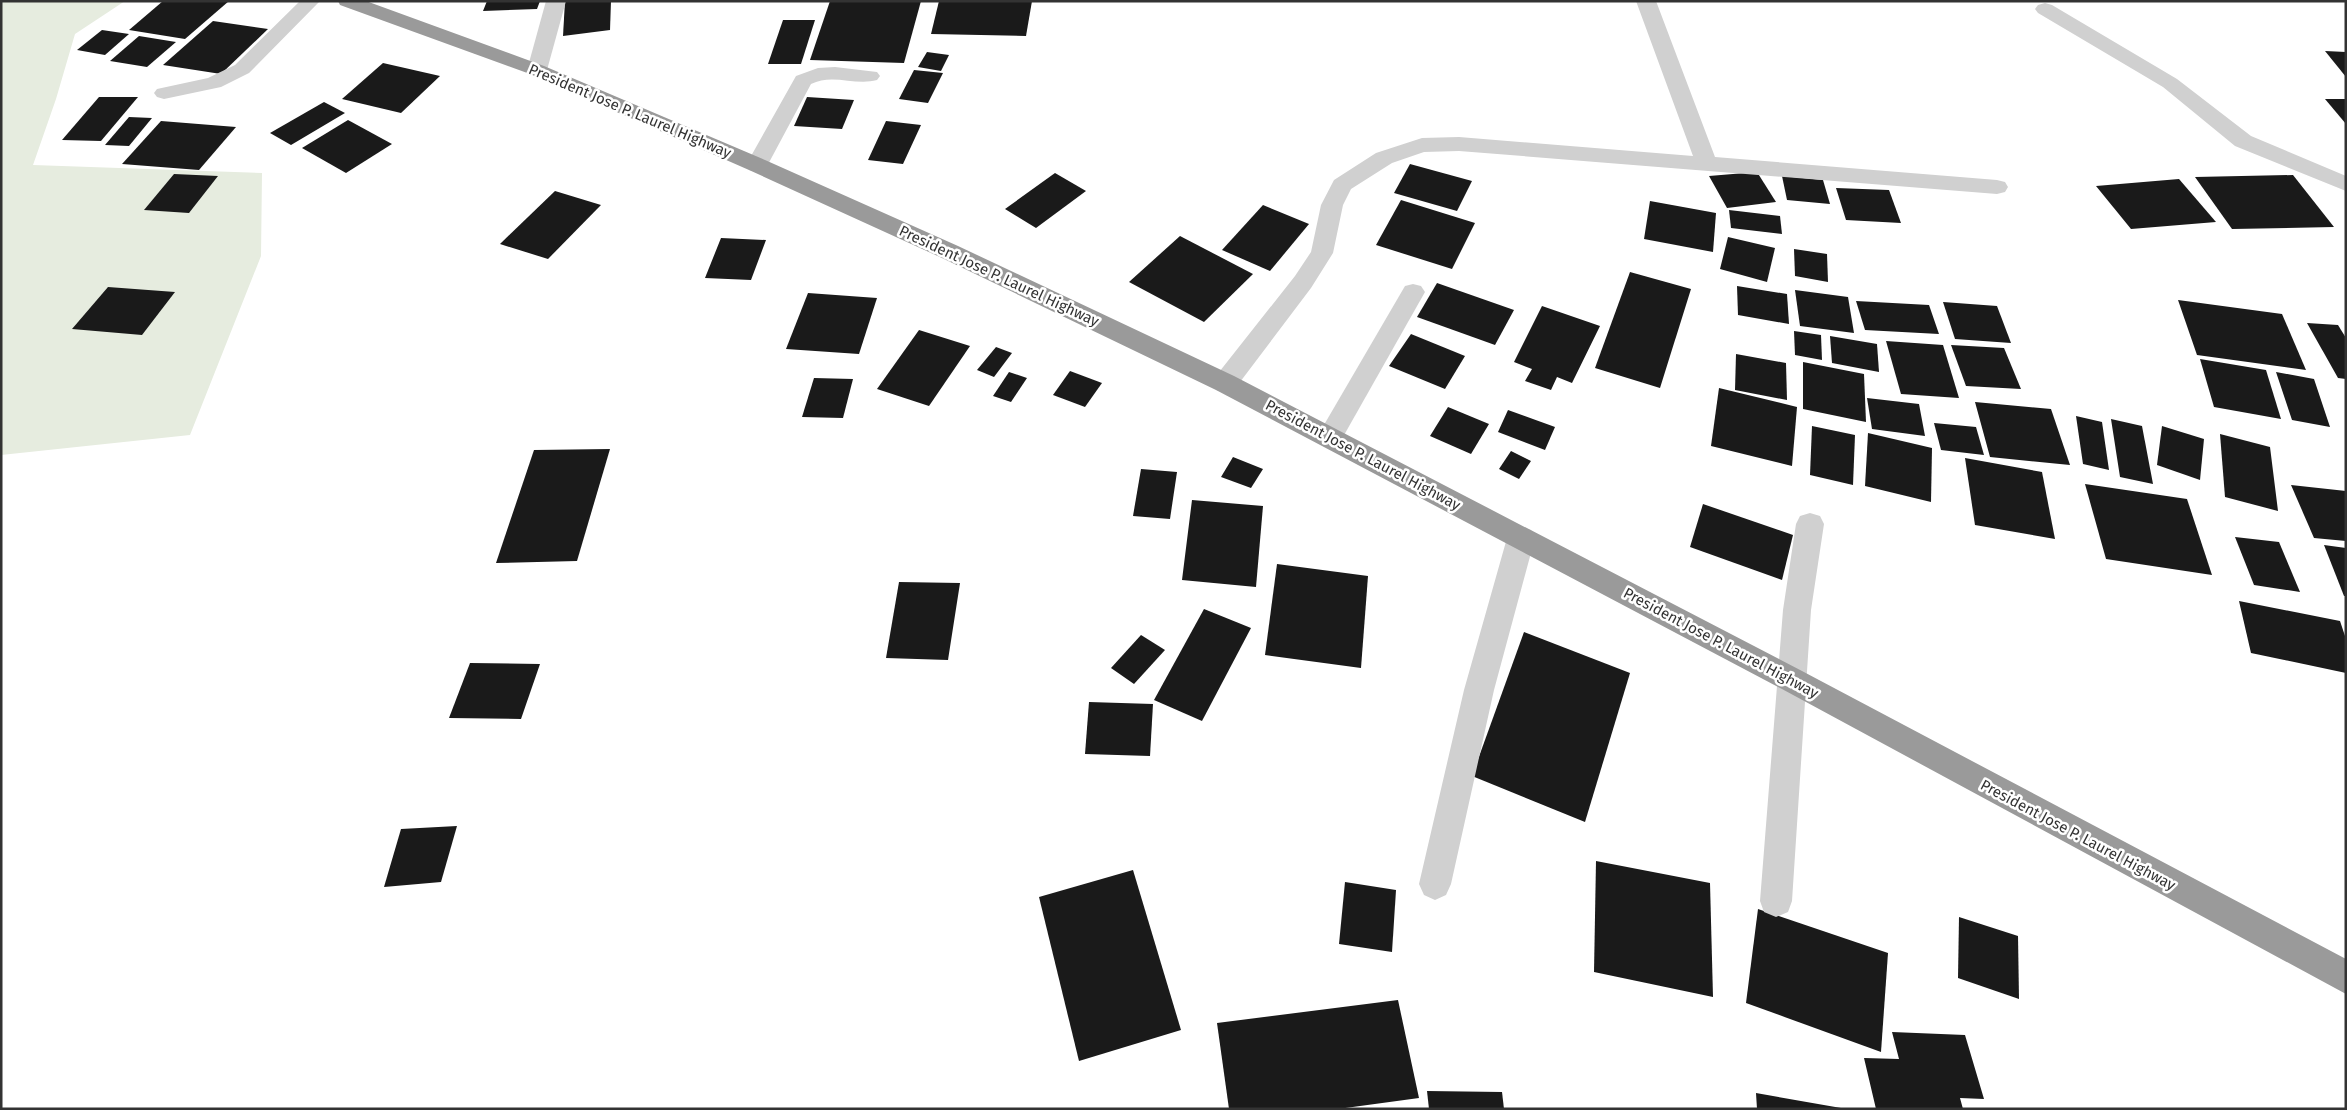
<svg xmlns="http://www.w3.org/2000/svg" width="2347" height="1110" font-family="'Fira Sans',sans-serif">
<rect width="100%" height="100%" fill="#fff"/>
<polygon fill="#e6ecdf" points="1,1 125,1 75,34 56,99 33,165 262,173 261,256 190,435 1,455"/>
<g fill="#1a1a1a">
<polygon points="163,1 229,1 185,39 129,30"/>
<polygon points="487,1 540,1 537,9 483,11"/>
<polygon points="565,1 611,1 610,30 563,36"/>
<polygon points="830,1 921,1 904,63 810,60"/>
<polygon points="939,1 1032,1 1026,36 931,34"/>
<polygon points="783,20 815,20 801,64 768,64"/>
<polygon points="213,21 268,29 221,74 163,65"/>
<polygon points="102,30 129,34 105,55 77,50"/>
<polygon points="139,36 176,42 147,67 110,61"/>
<polygon points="2325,51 2346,52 2346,77"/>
<polygon points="927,52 949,55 941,71 918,67"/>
<polygon points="383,63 440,76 401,113 342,99"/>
<polygon points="914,70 943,73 928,103 899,99"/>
<polygon points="99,97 138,97 101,141 62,140"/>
<polygon points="807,97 854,100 842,129 794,126"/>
<polygon points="2325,99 2346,99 2346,124"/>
<polygon points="324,102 345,113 291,145 270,133"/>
<polygon points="129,117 152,118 129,146 105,145"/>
<polygon points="348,120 392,144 346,173 302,148"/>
<polygon points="161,121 236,127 199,170 122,164"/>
<polygon points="886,121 921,125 903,164 868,160"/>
<polygon points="1410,164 1472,181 1457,211 1394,193"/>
<polygon points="1757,172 1776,202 1727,208 1709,176"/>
<polygon points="1055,173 1086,191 1036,228 1005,209"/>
<polygon points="174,174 218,176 189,213 144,210"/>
<polygon points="2293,175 2334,227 2232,229 2195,177"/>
<polygon points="1782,176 1823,180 1830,204 1787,200"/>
<polygon points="2179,179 2216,222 2131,229 2096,186"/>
<polygon points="1836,188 1889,190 1901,223 1846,220"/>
<polygon points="555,191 601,205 548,259 500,244"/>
<polygon points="1401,200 1475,223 1452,269 1376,245"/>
<polygon points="1650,201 1716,213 1713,252 1644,239"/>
<polygon points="1263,205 1309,224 1270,271 1222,250"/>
<polygon points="1729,210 1780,216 1782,234 1731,228"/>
<polygon points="1180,236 1253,274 1204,322 1129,282"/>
<polygon points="1728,237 1775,248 1767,282 1720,269"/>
<polygon points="721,238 766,240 751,280 705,278"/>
<polygon points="1794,249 1827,254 1828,282 1795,276"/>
<polygon points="1630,272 1691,289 1660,388 1595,368"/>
<polygon points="1437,283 1514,310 1495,345 1417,317"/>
<polygon points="1737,286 1787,294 1789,324 1738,315"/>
<polygon points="108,287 175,292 142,335 72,329"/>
<polygon points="1795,290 1848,297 1854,333 1800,326"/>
<polygon points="808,293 877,298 859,354 786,349"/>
<polygon points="2178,300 2282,314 2306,370 2197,355"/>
<polygon points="1856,301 1929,305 1939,334 1865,330"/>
<polygon points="1943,302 1997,306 2011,343 1955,339"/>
<polygon points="1542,306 1600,326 1572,383 1557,377 1551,390 1525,381 1532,369 1514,362"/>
<polygon points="2307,323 2338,325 2346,338 2346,379 2338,378"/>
<polygon points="919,330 970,346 929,406 877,389"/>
<polygon points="1794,331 1821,335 1822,360 1795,355"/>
<polygon points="1411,334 1465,356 1445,389 1389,366"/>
<polygon points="1830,336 1877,344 1879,372 1832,363"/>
<polygon points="1886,341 1943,345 1959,398 1901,394"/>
<polygon points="1951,345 2004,348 2021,389 1966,386"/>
<polygon points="996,347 1012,353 994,377 977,370"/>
<polygon points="1736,354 1786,363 1787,400 1735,390"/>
<polygon points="2200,359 2266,370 2281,419 2214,407"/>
<polygon points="1803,362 1864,374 1866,422 1803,409"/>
<polygon points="1070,371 1102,383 1085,407 1053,395"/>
<polygon points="1009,372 1027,378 1011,402 993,396"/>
<polygon points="2276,372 2314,379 2330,427 2292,420"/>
<polygon points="814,378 853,379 843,418 802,417"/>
<polygon points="1719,388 1797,407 1792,466 1711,446"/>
<polygon points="1867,398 1919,404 1925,436 1872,429"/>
<polygon points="1975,402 2051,409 2070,465 1990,457"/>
<polygon points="1448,407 1489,424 1471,454 1430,436"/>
<polygon points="1508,410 1555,427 1545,450 1498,432"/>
<polygon points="2076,416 2102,422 2109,470 2083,464"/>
<polygon points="2111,419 2142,426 2153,484 2120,477"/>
<polygon points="1934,423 1976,427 1984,455 1941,450"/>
<polygon points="1812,426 1855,435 1853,485 1810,475"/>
<polygon points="2162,426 2204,439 2200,480 2157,465"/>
<polygon points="1868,433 1932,448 1931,502 1865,486"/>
<polygon points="2220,434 2270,447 2278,511 2225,497"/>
<polygon points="610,449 577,561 496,563 534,450"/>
<polygon points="1511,451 1531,461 1519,479 1499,469"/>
<polygon points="1233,457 1263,469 1251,488 1221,477"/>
<polygon points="1965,458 2042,472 2055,539 1975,525"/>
<polygon points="1141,469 1177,472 1170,519 1133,516"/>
<polygon points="2085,484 2187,499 2212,575 2106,559"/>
<polygon points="2291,485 2346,491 2346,541 2314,538"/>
<polygon points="1192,500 1263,506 1256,587 1182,580"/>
<polygon points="1703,504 1793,535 1782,580 1690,547"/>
<polygon points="2235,537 2279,542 2300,592 2254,585"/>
<polygon points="2324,545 2346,548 2346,596 2344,596"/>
<polygon points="1277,564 1368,576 1361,668 1265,655"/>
<polygon points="899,582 960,583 948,660 886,658"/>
<polygon points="2239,601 2340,621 2346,639 2346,673 2251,653"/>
<polygon points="1204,609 1251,628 1202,721 1154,700"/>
<polygon points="1524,632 1630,673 1585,822 1472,776"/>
<polygon points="1141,635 1165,650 1134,684 1111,668"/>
<polygon points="470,663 540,664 521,719 449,718"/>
<polygon points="1089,702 1153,704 1150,756 1085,754"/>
<polygon points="457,826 441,882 384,887 401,829"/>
<polygon points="1596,861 1710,883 1713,997 1594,972"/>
<polygon points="1133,870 1181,1030 1079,1061 1039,897"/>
<polygon points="1345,882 1396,890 1392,952 1339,944"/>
<polygon points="1758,909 1888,953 1881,1052 1746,1003"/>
<polygon points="1959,917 2018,936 2019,999 1958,978"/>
<polygon points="1398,1000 1419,1098 1338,1109 1229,1109 1217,1023"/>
<polygon points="1892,1032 1965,1035 1984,1099 1960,1098 1963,1109 1876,1109 1864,1058 1899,1059"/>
<polygon points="1427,1091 1502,1092 1504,1109 1429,1109"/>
<polygon points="1756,1093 1841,1108 1841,1109 1757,1109"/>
</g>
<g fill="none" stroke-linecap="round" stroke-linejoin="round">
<g fill="#d0d0d0" fill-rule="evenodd">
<polygon points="300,1 320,1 249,73 221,87 164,99 157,97 154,93 157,89 208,78 235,65"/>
<polygon points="2045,3 2052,5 2177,79 2251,136 2346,176 2346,191 2235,146 2163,87 2038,13 2035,9 2038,5"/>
<path d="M835,67L877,72L880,76L877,80C855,86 832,73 811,84L765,170L757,172L749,170L746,165L796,76L818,68Z"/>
<polygon points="1413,284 1421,286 1425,292 1339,444 1330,447 1321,444 1317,437 1321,430 1405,286"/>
<polygon points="1810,513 1820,516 1824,524 1811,610 1792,901 1788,912 1776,917 1764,912 1760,901 1783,610 1796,524 1800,516"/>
<polygon points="1521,527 1531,530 1535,538 1494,690 1451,884 1446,895 1435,900 1424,895 1419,884 1464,690 1507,538 1511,530"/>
</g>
<g fill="#d0d0d0" fill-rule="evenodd">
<polygon points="546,1 566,1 547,70 544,74 537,76 530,74 527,70"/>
<polygon points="1636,1 1656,1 1715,157 1997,180 2005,182 2008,187 2005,192 1997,194 1459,151 1424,152 1392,163 1351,189 1343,205 1333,253 1311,288 1234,390 1225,392 1216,390 1213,383 1216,376 1295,276 1311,252 1321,205 1334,180 1376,153 1422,138 1459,137 1693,156"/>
</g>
<polygon fill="#9a9a9a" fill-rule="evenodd" points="338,1 366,1 544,66 765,160 958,246 1234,376 1802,671 2346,959 2346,994 1782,689 1216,390 942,258 749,170 530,74 340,5"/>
</g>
<g text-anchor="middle" stroke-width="5" stroke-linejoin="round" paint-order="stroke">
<g font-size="15" fill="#333" stroke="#fff">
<text transform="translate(630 111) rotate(23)" y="5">President Jose P. Laurel Highway</text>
<text transform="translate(999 276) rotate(25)" y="5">President Jose P. Laurel Highway</text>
<text transform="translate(1363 455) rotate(28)" y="5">President Jose P. Laurel Highway</text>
<text transform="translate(1721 643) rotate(28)" y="5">President Jose P. Laurel Highway</text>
<text transform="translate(2078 835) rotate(28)" y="5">President Jose P. Laurel Highway</text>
</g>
</g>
<rect width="2347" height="1110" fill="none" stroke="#333333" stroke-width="5"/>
</svg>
